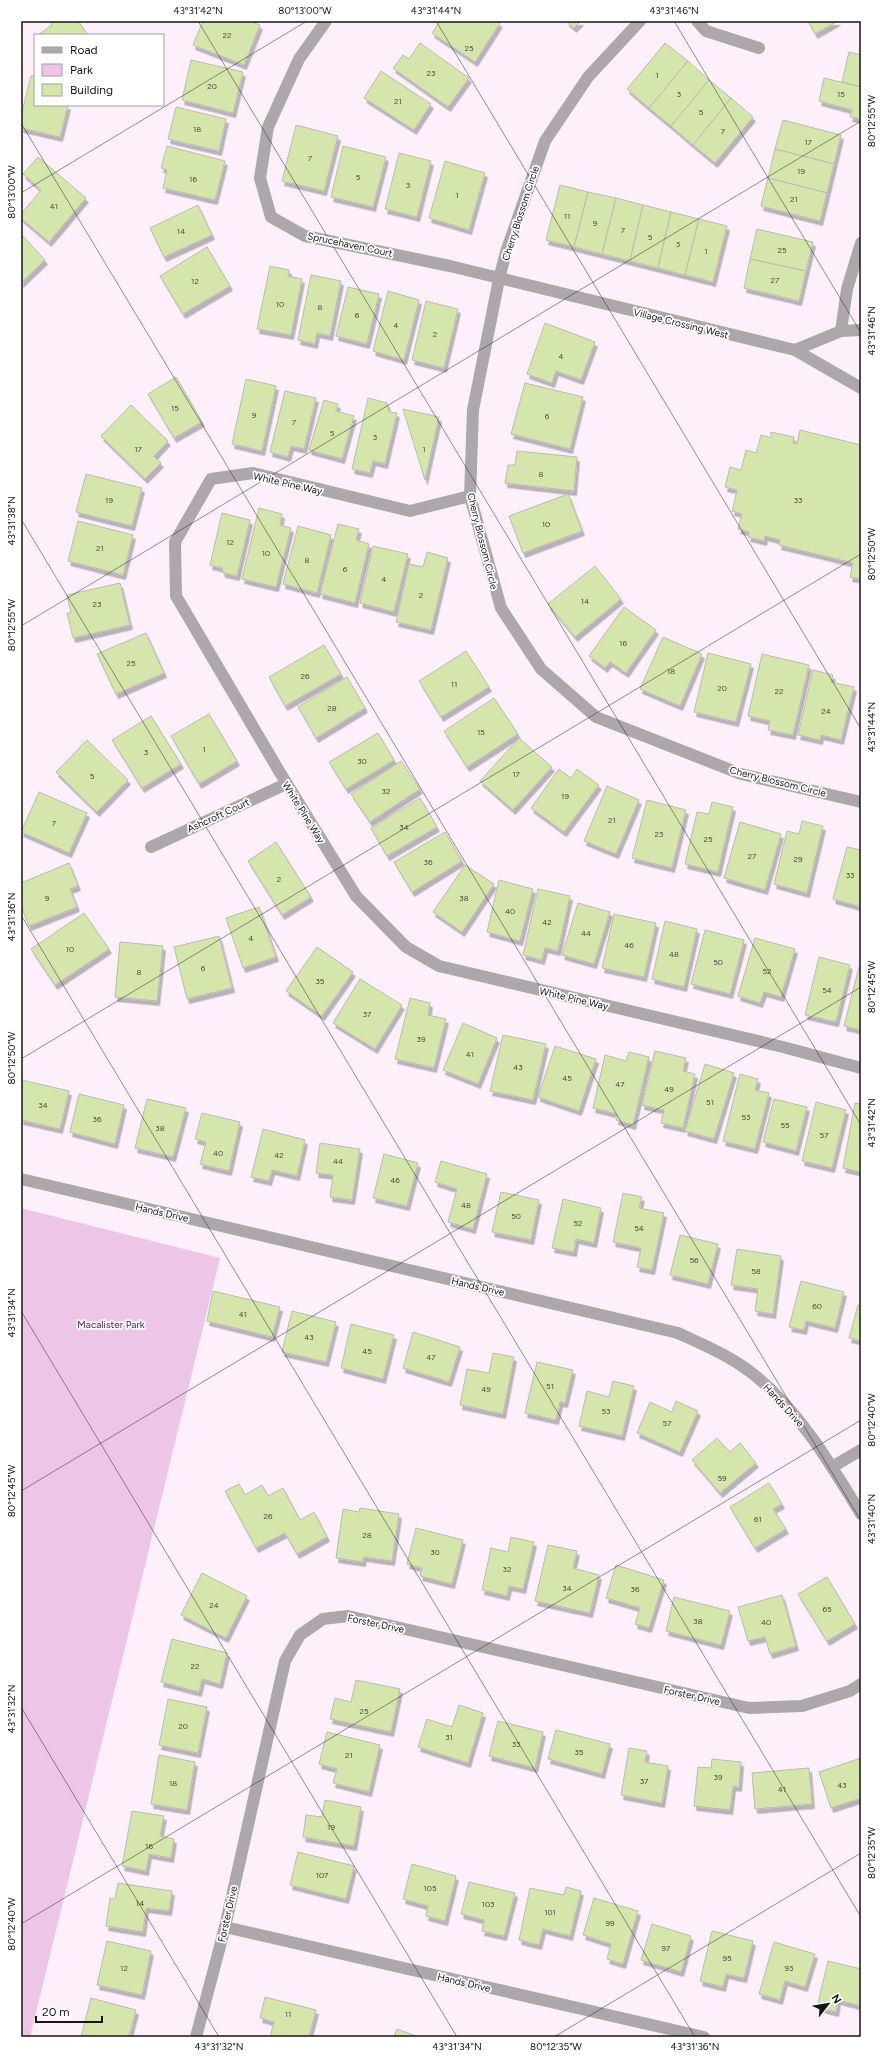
<svg xmlns="http://www.w3.org/2000/svg" width="882" height="2058" font-family="Figtree,sans-serif">
<defs>
<filter id="shadow"><feDropShadow dx="2.5" dy="4.5" stdDeviation="0" flood-color="#0004"/></filter>
</defs>
<rect width="100%" height="100%" fill="#fdf0fb"/>
<polygon fill="#edc6e7" points="21,1208 220,1258 30,2037 21,2037"/>
<g fill="#d5e6ac" stroke="#b8bcae" filter="url(#shadow)">
<polygon points="49,21 78,21 88,35 38,35 52,25"/>
<polygon points="203,21 250,21 260,25 244,65 193,45"/>
<polygon points="440,21 496,21 500,23 475,62 432,33"/>
<polygon points="566,21 581,21 574,28"/>
<polygon points="808,21 838,21 815,34"/>
<polygon points="420,43 469,78 448,107 393,68 403,55 409,59"/>
<polygon points="665,43 688,61 649,108 627,89"/>
<polygon points="849,52 861,55 861,87 842,82"/>
<polygon points="191,60 243,72 233,113 182,100"/>
<polygon points="688,61 709,80 671,126 649,108"/>
<polygon points="381,71 431,104 414,130 364,98"/>
<polygon points="31,76 35,76 35,105 68,105 60,137 21,128 21,116"/>
<polygon points="824,78 861,87 861,119 850,117 852,110 819,101"/>
<polygon points="709,80 731,98 693,145 671,126"/>
<polygon points="731,98 753,117 715,163 693,145"/>
<polygon points="176,107 226,119 219,151 168,139"/>
<polygon points="783,120 841,135 834,164 775,149"/>
<polygon points="296,125 338,136 324,191 282,181"/>
<polygon points="167,146 225,161 215,200 163,188 167,170 161,168"/>
<polygon points="343,146 386,157 373,207 331,197"/>
<polygon points="775,149 834,164 827,193 768,178"/>
<polygon points="399,153 431,161 417,217 385,209"/>
<polygon points="38,157 86,198 49,242 21,218 21,214 41,190 23,174"/>
<polygon points="445,161 485,173 469,230 429,218"/>
<polygon points="768,178 827,193 820,221 761,206"/>
<polygon points="560,185 588,192 574,247 546,240"/>
<polygon points="588,192 616,198 602,254 574,247"/>
<polygon points="616,198 643,205 630,261 602,254"/>
<polygon points="198,205 212,235 164,257 150,228"/>
<polygon points="643,205 671,212 658,268 630,261"/>
<polygon points="671,212 699,219 685,275 658,268"/>
<polygon points="699,219 727,226 713,282 685,275"/>
<polygon points="757,229 813,242 806,271 750,259"/>
<polygon points="21,234 45,260 21,283"/>
<polygon points="207,247 230,286 183,314 160,276"/>
<polygon points="750,259 806,271 799,301 744,288"/>
<polygon points="270,266 289,270 288,276 302,279 291,335 257,329"/>
<polygon points="311,275 341,281 330,336 317,333 315,344 298,340"/>
<polygon points="348,287 379,294 367,344 336,336"/>
<polygon points="388,291 419,300 404,360 373,351"/>
<polygon points="426,301 458,309 444,368 412,360"/>
<polygon points="545,323 595,342 581,380 556,371 552,383 527,374"/>
<polygon points="176,377 202,422 174,438 148,394"/>
<polygon points="246,379 276,386 262,451 232,444"/>
<polygon points="525,383 583,397 570,449 511,434"/>
<polygon points="285,391 316,398 304,449 291,446 288,457 270,452"/>
<polygon points="368,398 387,403 389,412 397,413 385,464 373,461 370,473 352,469"/>
<polygon points="324,400 338,404 336,411 354,416 342,459 309,450"/>
<polygon points="131,405 168,441 154,456 161,463 145,479 101,436"/>
<polygon points="403,409 439,417 425,480"/>
<polygon points="800,430 861,445 861,579 850,577 853,563 779,545 780,540 765,536 764,541 748,537 749,532 738,529 742,514 732,511 737,490 725,487 730,467 741,470 746,450 756,453 761,435 771,438 771,432 794,437 793,443 797,444"/>
<polygon points="517,451 577,457 574,491 505,483 508,465 515,465"/>
<polygon points="86,474 142,488 132,526 76,512"/>
<polygon points="568,494 582,531 523,553 509,516"/>
<polygon points="259,508 282,514 280,525 291,528 276,587 242,579"/>
<polygon points="222,513 250,520 237,576 223,573 222,568 210,565"/>
<polygon points="78,521 133,535 123,575 68,561"/>
<polygon points="338,524 359,529 356,540 369,544 355,603 320,594"/>
<polygon points="298,526 331,535 317,593 283,584"/>
<polygon points="373,546 408,554 394,612 360,603"/>
<polygon points="427,552 448,558 431,630 396,622 409,564 423,567"/>
<polygon points="595,566 621,599 575,637 548,604"/>
<polygon points="120,583 130,625 73,638 67,613 71,613 67,595"/>
<polygon points="624,607 656,630 626,673 610,662 605,668 589,656"/>
<polygon points="146,633 164,673 116,694 97,654"/>
<polygon points="663,637 702,654 680,706 640,689"/>
<polygon points="324,645 341,674 285,706 269,677"/>
<polygon points="466,651 489,687 441,717 419,681"/>
<polygon points="708,653 751,664 736,722 694,712"/>
<polygon points="762,654 809,665 793,735 768,730 770,721 748,716"/>
<polygon points="813,670 833,675 831,682 854,687 841,740 821,735 820,740 798,735"/>
<polygon points="347,677 365,708 316,738 298,707"/>
<polygon points="494,698 518,734 467,767 444,731"/>
<polygon points="209,714 237,761 199,784 171,736"/>
<polygon points="151,716 181,764 142,788 112,740"/>
<polygon points="378,733 394,760 346,789 329,762"/>
<polygon points="519,738 552,767 513,810 480,781"/>
<polygon points="87,740 128,780 97,812 56,772"/>
<polygon points="401,761 420,789 370,822 351,794"/>
<polygon points="559,769 571,778 577,769 599,785 564,832 531,808"/>
<polygon points="607,786 639,800 616,854 584,841"/>
<polygon points="39,792 87,813 69,853 21,832"/>
<polygon points="420,798 437,827 387,856 371,828"/>
<polygon points="647,800 686,810 672,868 632,858"/>
<polygon points="712,802 733,807 718,872 685,864 697,812 709,814"/>
<polygon points="802,821 823,826 807,893 774,884 787,831 799,834"/>
<polygon points="740,822 781,834 765,890 724,878"/>
<polygon points="445,832 462,861 412,892 394,862"/>
<polygon points="276,842 311,897 282,915 248,861"/>
<polygon points="847,847 861,850 861,907 833,899"/>
<polygon points="69,863 78,886 70,889 77,907 29,926 21,906 21,883"/>
<polygon points="465,865 494,884 462,932 433,912"/>
<polygon points="499,880 533,889 520,941 487,932"/>
<polygon points="538,889 570,896 558,951 545,948 542,960 523,955"/>
<polygon points="578,903 610,912 594,964 562,955"/>
<polygon points="259,907 276,957 243,968 226,918"/>
<polygon points="84,913 109,949 55,985 31,949"/>
<polygon points="614,914 656,923 644,977 602,968"/>
<polygon points="665,921 697,929 684,987 652,979"/>
<polygon points="705,930 744,940 730,994 691,984"/>
<polygon points="219,936 232,988 187,999 174,947"/>
<polygon points="755,938 795,949 781,997 764,992 760,1003 738,996"/>
<polygon points="120,942 163,946 157,1001 115,997"/>
<polygon points="317,947 353,972 322,1016 286,991"/>
<polygon points="819,957 850,965 836,1022 805,1015"/>
<polygon points="859,967 861,967 861,1030 844,1026"/>
<polygon points="360,979 402,1005 375,1049 333,1023"/>
<polygon points="410,998 430,1003 428,1015 446,1019 434,1068 395,1059"/>
<polygon points="463,1023 497,1038 478,1084 443,1070"/>
<polygon points="503,1035 546,1044 533,1100 490,1091"/>
<polygon points="555,1046 596,1059 579,1111 538,1097"/>
<polygon points="655,1051 686,1058 683,1071 695,1074 683,1128 661,1123 664,1110 642,1105"/>
<polygon points="629,1052 649,1057 633,1125 616,1120 617,1114 593,1108 605,1055 626,1061"/>
<polygon points="705,1064 734,1073 714,1139 685,1131"/>
<polygon points="740,1074 758,1079 755,1090 769,1093 755,1149 723,1141"/>
<polygon points="22,1080 69,1091 60,1129 21,1120"/>
<polygon points="79,1094 124,1105 115,1144 70,1132"/>
<polygon points="147,1099 186,1108 173,1157 135,1148"/>
<polygon points="774,1099 807,1107 796,1151 763,1142"/>
<polygon points="816,1102 846,1110 832,1168 802,1161"/>
<polygon points="855,1103 861,1104 861,1172 843,1168"/>
<polygon points="202,1113 240,1122 229,1171 200,1164 206,1142 195,1139"/>
<polygon points="263,1129 305,1140 297,1176 272,1170 269,1181 251,1177"/>
<polygon points="320,1143 360,1149 352,1200 330,1197 333,1175 316,1173"/>
<polygon points="384,1154 418,1163 407,1206 373,1198"/>
<polygon points="441,1161 487,1174 473,1229 448,1222 457,1189 435,1182"/>
<polygon points="501,1192 539,1200 531,1240 492,1232"/>
<polygon points="623,1193 642,1197 639,1208 664,1213 652,1270 637,1267 641,1248 613,1242"/>
<polygon points="563,1199 601,1208 594,1243 576,1239 574,1252 552,1248"/>
<polygon points="680,1235 718,1244 708,1284 670,1275"/>
<polygon points="737,1249 781,1256 773,1314 755,1311 758,1289 731,1285"/>
<polygon points="801,1281 844,1292 835,1328 806,1321 804,1330 789,1327"/>
<polygon points="213,1291 280,1307 272,1337 207,1321"/>
<polygon points="858,1305 861,1306 861,1341 849,1338"/>
<polygon points="292,1311 336,1322 326,1362 282,1352"/>
<polygon points="351,1324 394,1335 383,1379 341,1368"/>
<polygon points="413,1332 460,1347 449,1382 403,1368"/>
<polygon points="493,1353 514,1357 503,1414 460,1405 467,1369 489,1373"/>
<polygon points="537,1362 573,1370 565,1403 560,1402 556,1420 525,1413"/>
<polygon points="613,1381 634,1386 622,1436 579,1426 587,1391 609,1397"/>
<polygon points="676,1401 698,1411 680,1452 637,1433 650,1402 672,1412"/>
<polygon points="717,1438 730,1452 740,1443 756,1463 720,1493 692,1460"/>
<polygon points="769,1483 782,1504 773,1509 786,1529 755,1548 730,1507"/>
<polygon points="239,1484 245,1495 262,1485 268,1496 283,1488 300,1520 314,1512 327,1537 297,1554 285,1533 256,1548 225,1491"/>
<polygon points="360,1508 399,1514 392,1561 364,1557 363,1562 336,1558 343,1509 359,1512"/>
<polygon points="416,1528 463,1540 452,1584 420,1576 422,1568 407,1564"/>
<polygon points="511,1537 534,1542 523,1589 509,1586 507,1596 482,1590 491,1548 508,1552"/>
<polygon points="548,1545 577,1551 573,1568 599,1575 590,1613 535,1601"/>
<polygon points="616,1565 664,1580 649,1628 635,1624 640,1608 606,1598"/>
<polygon points="202,1573 247,1596 226,1638 181,1615"/>
<polygon points="827,1577 855,1624 827,1641 798,1594"/>
<polygon points="782,1595 796,1646 770,1654 765,1637 748,1641 738,1607"/>
<polygon points="674,1597 730,1611 721,1645 666,1631"/>
<polygon points="172,1639 227,1653 220,1684 202,1679 199,1692 161,1682"/>
<polygon points="356,1680 400,1689 391,1732 330,1719 335,1698 351,1702"/>
<polygon points="168,1699 207,1707 198,1753 159,1745"/>
<polygon points="459,1705 483,1713 468,1763 418,1747 427,1719 452,1727"/>
<polygon points="498,1721 543,1732 535,1768 489,1756"/>
<polygon points="556,1730 610,1744 602,1774 548,1759"/>
<polygon points="327,1732 380,1745 369,1792 333,1783 337,1769 319,1764"/>
<polygon points="629,1748 647,1751 645,1762 668,1766 662,1803 621,1795"/>
<polygon points="159,1755 195,1762 187,1810 151,1804"/>
<polygon points="861,1758 861,1798 831,1808 819,1772"/>
<polygon points="712,1759 741,1762 739,1787 733,1786 730,1810 694,1806 698,1767 711,1768"/>
<polygon points="809,1768 812,1804 755,1809 752,1773"/>
<polygon points="325,1800 361,1807 354,1846 303,1837 306,1815 322,1817"/>
<polygon points="132,1811 164,1816 160,1836 174,1839 171,1858 149,1854 146,1871 122,1866"/>
<polygon points="298,1852 354,1866 346,1899 290,1885"/>
<polygon points="412,1864 456,1876 445,1921 426,1916 428,1906 403,1899"/>
<polygon points="469,1882 515,1893 504,1936 482,1931 484,1920 461,1914"/>
<polygon points="118,1883 172,1891 169,1911 146,1908 143,1932 106,1926 110,1898 115,1899"/>
<polygon points="566,1887 581,1891 570,1936 543,1929 539,1945 519,1940 530,1888 564,1895"/>
<polygon points="594,1898 638,1911 623,1964 607,1959 611,1944 583,1935"/>
<polygon points="652,1924 691,1936 681,1972 641,1960"/>
<polygon points="712,1931 753,1941 744,1978 726,1974 723,1987 700,1981"/>
<polygon points="107,1941 151,1951 142,1995 97,1985"/>
<polygon points="774,1942 815,1954 805,1987 785,1981 780,2000 759,1994"/>
<polygon points="828,1961 861,1969 861,2006 838,2000 836,2012 817,2007"/>
<polygon points="265,1997 316,2010 309,2037 270,2037 274,2022 260,2018"/>
<polygon points="91,1998 136,2010 129,2037 81,2037"/>
<polygon points="397,2029 419,2037 394,2037"/>
</g>
<g fill="none" stroke-linecap="round" stroke-linejoin="round">
<g stroke="#ada7ac" stroke-width="12">
<polyline points="326,21 299,59 268,127 260,178 271,217 305,236 450,266 795,350 841,331 861,330"/>
<polyline points="640,21 588,77 545,141 506,252 499,279 473,410 470,496 501,608 541,669 596,717 741,774 861,802"/>
<polyline points="697,21 706,31 759,48"/>
<polyline points="841,331 847,289 861,243"/>
<polyline points="795,350 861,388"/>
<polyline points="470,496 410,511 253,473 211,479 175,542 176,596 279,771 356,896 406,947 439,966 783,1047 861,1068"/>
<polyline points="151,847 286,784"/>
<path d="M21,1179L678,1333C706,1346 735,1358 758,1378C802,1415 831,1465 861,1514"/>
<polyline points="832,1467 861,1450"/>
<polyline points="225,1927 704,2037"/>
<polyline points="196,2037 225,1927 285,1661 300,1635 323,1619 348,1616 749,1708 802,1706 850,1691 861,1684"/>
</g>
</g>
<path fill="none" stroke="#171316" stroke-width="1" stroke-opacity="0.45" d="M198,21L861,1125M436,21L861,729M674,21L861,333M21,123L861,1521M21,193L307,21M21,519L861,1917M21,626L861,121M21,915L695,2037M21,1059L861,554M21,1311L457,2037M21,1491L861,987M21,1707L219,2037M21,1924L861,1420M554,2037L861,1853"/>
<g text-anchor="middle" stroke-width="3.5" stroke-linejoin="round" paint-order="stroke">
<g font-size="8" fill="#46483c">
<text x="227" y="38">22</text>
<text x="469" y="51">25</text>
<text x="431" y="76">23</text>
<text x="657" y="78">1</text>
<text x="212" y="89">20</text>
<text x="679" y="97">3</text>
<text x="841" y="97">15</text>
<text x="398" y="104">21</text>
<text x="701" y="115">5</text>
<text x="197" y="132">18</text>
<text x="723" y="134">7</text>
<text x="808" y="145">17</text>
<text x="310" y="161">7</text>
<text x="801" y="174">19</text>
<text x="358" y="180">5</text>
<text x="193" y="182">16</text>
<text x="408" y="188">3</text>
<text x="457" y="198">1</text>
<text x="794" y="202">21</text>
<text x="54" y="209">41</text>
<text x="567" y="219">11</text>
<text x="595" y="226">9</text>
<text x="623" y="233">7</text>
<text x="181" y="234">14</text>
<text x="650" y="240">5</text>
<text x="678" y="247">3</text>
<text x="782" y="253">25</text>
<text x="706" y="254">1</text>
<text x="775" y="283">27</text>
<text x="195" y="284">12</text>
<text x="280" y="307">10</text>
<text x="320" y="310">8</text>
<text x="357" y="318">6</text>
<text x="396" y="328">4</text>
<text x="435" y="337">2</text>
<text x="561" y="359">4</text>
<text x="175" y="411">15</text>
<text x="254" y="418">9</text>
<text x="547" y="419">6</text>
<text x="294" y="425">7</text>
<text x="332" y="436">5</text>
<text x="375" y="440">3</text>
<text x="138" y="452">17</text>
<text x="424" y="452">1</text>
<text x="541" y="477">8</text>
<text x="109" y="503">19</text>
<text x="798" y="503">33</text>
<text x="546" y="527">10</text>
<text x="230" y="545">12</text>
<text x="100" y="551">21</text>
<text x="266" y="556">10</text>
<text x="307" y="563">8</text>
<text x="345" y="572">6</text>
<text x="384" y="582">4</text>
<text x="421" y="598">2</text>
<text x="585" y="604">14</text>
<text x="97" y="607">23</text>
<text x="623" y="646">16</text>
<text x="131" y="666">25</text>
<text x="671" y="674">18</text>
<text x="305" y="679">26</text>
<text x="454" y="687">11</text>
<text x="722" y="691">20</text>
<text x="779" y="694">22</text>
<text x="332" y="711">28</text>
<text x="826" y="714">24</text>
<text x="481" y="735">15</text>
<text x="204" y="752">1</text>
<text x="146" y="755">3</text>
<text x="362" y="764">30</text>
<text x="516" y="777">17</text>
<text x="92" y="779">5</text>
<text x="386" y="794">32</text>
<text x="565" y="799">19</text>
<text x="612" y="823">21</text>
<text x="54" y="826">7</text>
<text x="404" y="830">34</text>
<text x="659" y="837">23</text>
<text x="708" y="842">25</text>
<text x="752" y="859">27</text>
<text x="798" y="862">29</text>
<text x="428" y="865">36</text>
<text x="850" y="878">33</text>
<text x="279" y="882">2</text>
<text x="47" y="901">9</text>
<text x="464" y="901">38</text>
<text x="510" y="914">40</text>
<text x="547" y="925">42</text>
<text x="586" y="936">44</text>
<text x="251" y="941">4</text>
<text x="629" y="948">46</text>
<text x="70" y="952">10</text>
<text x="674" y="957">48</text>
<text x="718" y="965">50</text>
<text x="203" y="971">6</text>
<text x="767" y="974">52</text>
<text x="139" y="975">8</text>
<text x="320" y="984">35</text>
<text x="827" y="993">54</text>
<text x="367" y="1017">37</text>
<text x="421" y="1042">39</text>
<text x="470" y="1057">41</text>
<text x="518" y="1070">43</text>
<text x="567" y="1081">45</text>
<text x="620" y="1087">47</text>
<text x="669" y="1092">49</text>
<text x="710" y="1105">51</text>
<text x="43" y="1108">34</text>
<text x="746" y="1120">53</text>
<text x="97" y="1122">36</text>
<text x="785" y="1128">55</text>
<text x="160" y="1131">38</text>
<text x="824" y="1138">57</text>
<text x="218" y="1156">40</text>
<text x="279" y="1158">42</text>
<text x="338" y="1164">44</text>
<text x="395" y="1183">46</text>
<text x="466" y="1208">48</text>
<text x="516" y="1219">50</text>
<text x="578" y="1226">52</text>
<text x="639" y="1231">54</text>
<text x="694" y="1263">56</text>
<text x="756" y="1274">58</text>
<text x="817" y="1309">60</text>
<text x="243" y="1317">41</text>
<text x="309" y="1340">43</text>
<text x="367" y="1354">45</text>
<text x="431" y="1360">47</text>
<text x="550" y="1389">51</text>
<text x="486" y="1392">49</text>
<text x="606" y="1414">53</text>
<text x="667" y="1426">57</text>
<text x="722" y="1481">59</text>
<text x="268" y="1519">26</text>
<text x="758" y="1522">61</text>
<text x="367" y="1538">28</text>
<text x="435" y="1555">30</text>
<text x="507" y="1572">32</text>
<text x="567" y="1591">34</text>
<text x="635" y="1592">36</text>
<text x="214" y="1608">24</text>
<text x="827" y="1612">65</text>
<text x="698" y="1624">38</text>
<text x="766" y="1625">40</text>
<text x="195" y="1669">22</text>
<text x="364" y="1714">25</text>
<text x="183" y="1729">20</text>
<text x="449" y="1740">31</text>
<text x="516" y="1747">33</text>
<text x="579" y="1755">35</text>
<text x="349" y="1758">21</text>
<text x="718" y="1780">39</text>
<text x="644" y="1784">37</text>
<text x="173" y="1786">18</text>
<text x="842" y="1788">43</text>
<text x="782" y="1792">41</text>
<text x="331" y="1830">19</text>
<text x="149" y="1849">16</text>
<text x="322" y="1878">107</text>
<text x="430" y="1891">105</text>
<text x="140" y="1906">14</text>
<text x="488" y="1907">103</text>
<text x="550" y="1915">101</text>
<text x="610" y="1926">99</text>
<text x="666" y="1951">97</text>
<text x="727" y="1961">95</text>
<text x="124" y="1971">12</text>
<text x="789" y="1971">93</text>
<text x="288" y="2017">11</text>
</g>
<g font-size="10" fill="#171316" stroke="#fff">
<text transform="translate(520 213) rotate(-72)" y="4">Cherry Blossom Circle</text>
<text transform="translate(350 244) rotate(12)" y="4">Sprucehaven Court</text>
<text transform="translate(681 323) rotate(14)" y="4">Village Crossing West</text>
<text transform="translate(288 483) rotate(13)" y="4">White Pine Way</text>
<text transform="translate(483 541) rotate(76)" y="4">Cherry Blossom Circle</text>
<text transform="translate(778 781) rotate(14)" y="4">Cherry Blossom Circle</text>
<text transform="translate(304 812) rotate(58)" y="4">White Pine Way</text>
<text transform="translate(218 815) rotate(-25)" y="4">Ashcroft Court</text>
<text transform="translate(574 998) rotate(13)" y="4">White Pine Way</text>
<text transform="translate(162 1212) rotate(13)" y="4">Hands Drive</text>
<text transform="translate(478 1286) rotate(13)" y="4">Hands Drive</text>
<text transform="translate(784 1405) rotate(47)" y="4">Hands Drive</text>
<text transform="translate(376 1623) rotate(12)" y="4">Forster Drive</text>
<text transform="translate(692 1695) rotate(13)" y="4">Forster Drive</text>
<text transform="translate(227 1914) rotate(-77)" y="4">Forster Drive</text>
<text transform="translate(464 1982) rotate(13)" y="4">Hands Drive</text>
</g>
<g font-size="10" fill="#4e1649" stroke="#fff">
<text x="111" y="1328">Macalister Park</text>
</g>
</g>
<rect width="882" height="2058" fill="none" stroke="#ffffff" stroke-width="44"/>
<rect x="34" y="34" width="130" height="72" fill="#ffffff" stroke="#a2a1a2"/>
<rect x="42" y="47" width="20" height="6" fill="#ada7ac" stroke="#a2a1a2"/>
<text x="70" y="54" font-size="12" fill="#171316">Road</text>
<rect x="42" y="64" width="20" height="12" fill="#edc6e7" stroke="#a2a1a2"/>
<text x="70" y="74" font-size="12" fill="#171316">Park</text>
<rect x="42" y="84" width="20" height="12" fill="#d5e6ac" stroke="#a2a1a2"/>
<text x="70" y="94" font-size="12" fill="#171316">Building</text>
<g transform="translate(828 2004) rotate(59)" stroke="#ffffff" stroke-width="3" paint-order="stroke">
<path d="M0-3L7 15L0 10L-7 15Z" fill="#171316"/>
<text y="-6" font-size="11" font-weight="bold" text-anchor="middle" fill="#171316">N</text>
</g>
<path d="M36 2016v6h66v-6" fill="none" stroke="#171316" stroke-width="2"/>
<text x="42" y="2016" font-size="12" fill="#171316" stroke="#ffffff" stroke-width="3" paint-order="stroke">20 m</text>
<rect x="22" y="22" width="838" height="2014" fill="none" stroke="#171316" stroke-width="1.5"/>
<g font-size="10" text-anchor="middle" fill="#171316">
<text x="198" y="14">43°31'42"N</text>
<text x="305" y="14">80°13'00"W</text>
<text x="436" y="14">43°31'44"N</text>
<text x="674" y="14">43°31'46"N</text>
<text transform="translate(871 121) rotate(-90)" y="4">80°12'55"W</text>
<text transform="translate(11 192) rotate(-90)" y="4">80°13'00"W</text>
<text transform="translate(871 331) rotate(-90)" y="4">43°31'46"N</text>
<text transform="translate(11 521) rotate(-90)" y="4">43°31'38"N</text>
<text transform="translate(871 554) rotate(-90)" y="4">80°12'50"W</text>
<text transform="translate(11 625) rotate(-90)" y="4">80°12'55"W</text>
<text transform="translate(871 727) rotate(-90)" y="4">43°31'44"N</text>
<text transform="translate(11 917) rotate(-90)" y="4">43°31'36"N</text>
<text transform="translate(871 987) rotate(-90)" y="4">80°12'45"W</text>
<text transform="translate(11 1058) rotate(-90)" y="4">80°12'50"W</text>
<text transform="translate(871 1123) rotate(-90)" y="4">43°31'42"N</text>
<text transform="translate(11 1313) rotate(-90)" y="4">43°31'34"N</text>
<text transform="translate(871 1420) rotate(-90)" y="4">80°12'40"W</text>
<text transform="translate(11 1491) rotate(-90)" y="4">80°12'45"W</text>
<text transform="translate(871 1519) rotate(-90)" y="4">43°31'40"N</text>
<text transform="translate(11 1709) rotate(-90)" y="4">43°31'32"N</text>
<text transform="translate(871 1853) rotate(-90)" y="4">80°12'35"W</text>
<text transform="translate(11 1924) rotate(-90)" y="4">80°12'40"W</text>
<text x="219" y="2050">43°31'32"N</text>
<text x="457" y="2050">43°31'34"N</text>
<text x="556" y="2050">80°12'35"W</text>
<text x="695" y="2050">43°31'36"N</text>
</g>
</svg>
